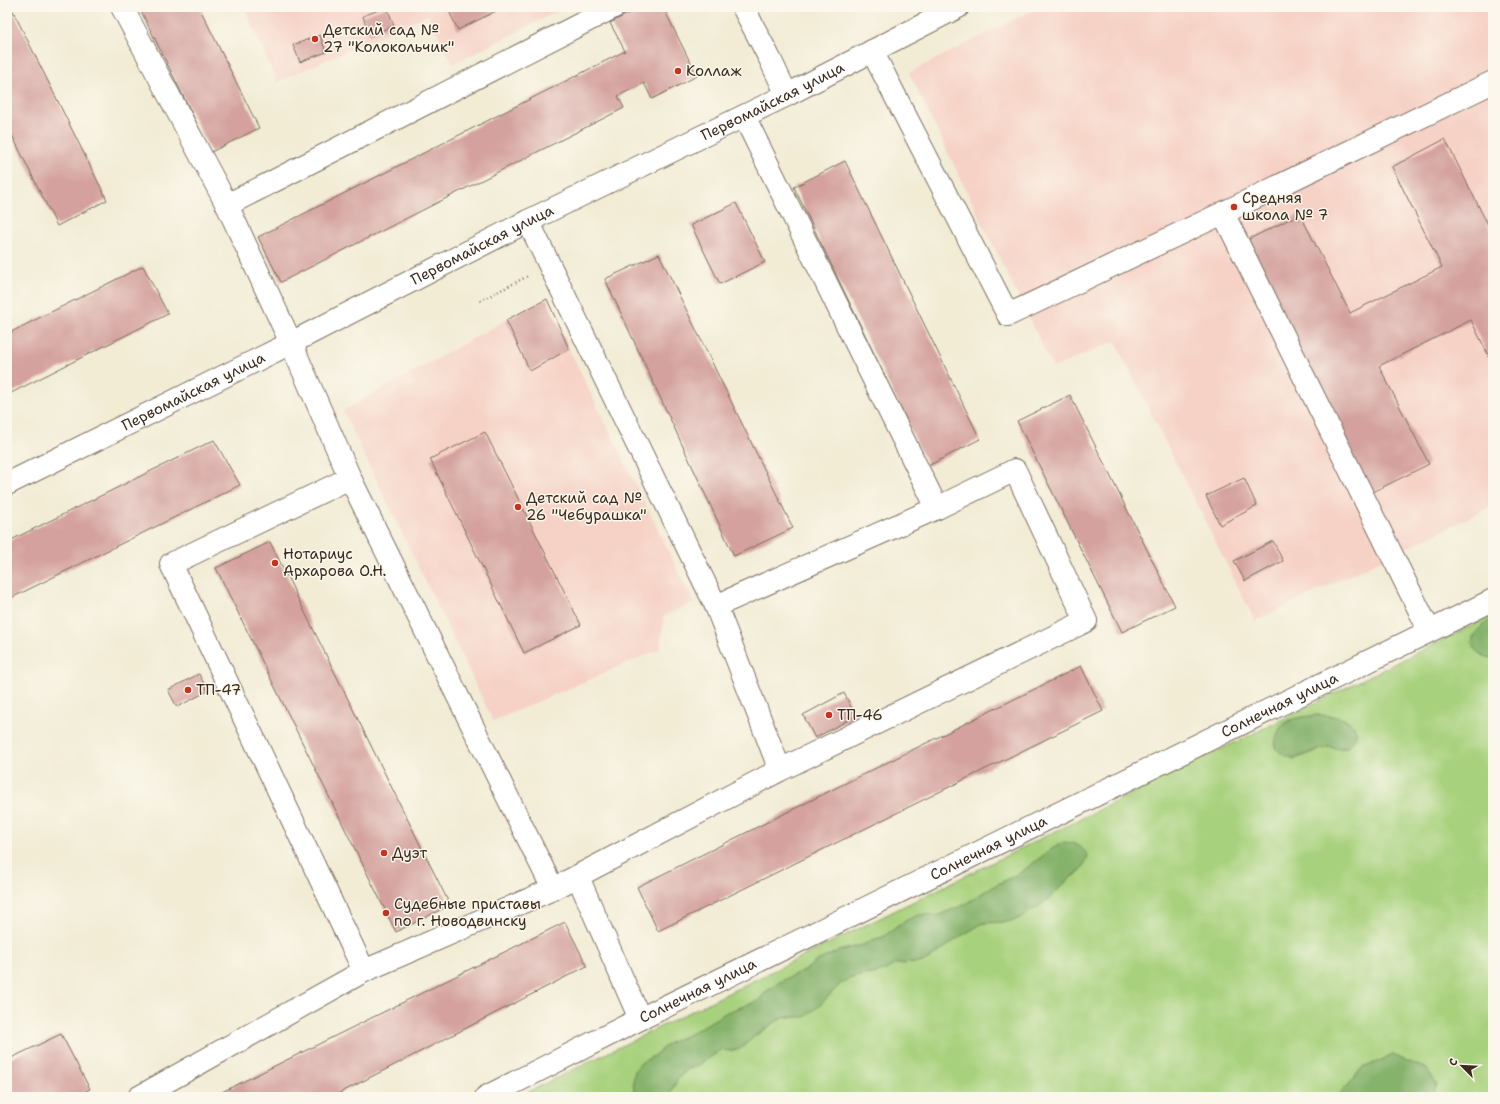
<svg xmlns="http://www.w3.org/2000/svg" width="1500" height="1104" font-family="'Shantell Sans',sans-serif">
<rect width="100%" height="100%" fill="#fbf7ec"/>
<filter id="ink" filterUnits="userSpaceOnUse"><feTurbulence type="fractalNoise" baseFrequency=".025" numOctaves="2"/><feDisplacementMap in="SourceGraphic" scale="8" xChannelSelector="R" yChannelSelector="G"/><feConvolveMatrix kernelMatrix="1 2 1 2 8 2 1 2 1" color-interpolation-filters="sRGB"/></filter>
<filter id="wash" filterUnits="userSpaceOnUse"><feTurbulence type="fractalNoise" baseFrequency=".012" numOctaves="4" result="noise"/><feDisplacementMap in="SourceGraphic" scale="16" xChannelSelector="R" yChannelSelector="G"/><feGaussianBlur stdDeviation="0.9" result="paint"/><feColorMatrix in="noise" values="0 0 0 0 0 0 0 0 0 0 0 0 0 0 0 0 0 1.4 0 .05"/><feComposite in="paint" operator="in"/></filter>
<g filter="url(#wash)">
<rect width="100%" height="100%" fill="#f2ecd5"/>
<g fill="#f6d1c5">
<polygon points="244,7 566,7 453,64 428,15 277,82"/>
<polygon points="1039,7 1493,7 1493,506 1255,621 1115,341 1053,368 909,73"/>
<polygon points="547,299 569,349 694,603 664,616 660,649 493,721 343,411 506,320"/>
</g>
<path fill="#a8d17d" stroke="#727e4e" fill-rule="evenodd" d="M1493,615V618L1479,629L1491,658H1493V944L1490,952L1493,962V1097H1432L1437,1084L1393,1055L1361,1069L1337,1097H668L678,1079L683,1073L690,1068L697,1066L721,1050L731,1051L740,1049L756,1035L780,1019L787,1017H805L819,1006L841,983L849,979L859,976L881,972L896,964L919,963L928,960L961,936L983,923L1007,922L1018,919L1044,903L1071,877L1079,873L1064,842L1052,849L1020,873L990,888L964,905L936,916L925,914L905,921L883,937L872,940L863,945L839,951L817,961L805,970L781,981L767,991L758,1001L728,1012L690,1034L669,1043L652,1057L642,1062L634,1091L638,1097H518ZM1319,715L1333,716L1347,747L1341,749L1328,747L1298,758L1292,759L1287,721L1303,717Z"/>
<g fill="#86b36c" stroke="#606e45">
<path d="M1493,618V658H1491C1476,655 1465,644 1478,630C1482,625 1488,622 1493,618Z"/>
<path d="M1319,715C1330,715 1358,718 1356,735C1355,740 1351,745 1347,747C1340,750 1335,748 1329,747C1326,747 1325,749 1323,749C1320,750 1317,750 1314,751C1295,758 1292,763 1275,748C1276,718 1294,718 1319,715Z"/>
<path d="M1064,842C1076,843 1082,846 1088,856L1084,865L1079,873L1071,877L1044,903L1018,919L1007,922L983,923L961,936L928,960L919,963L896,964L881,972L859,976L849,979L841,983L819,1006L805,1017H787L780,1019L756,1035L740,1049L731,1051L721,1050L697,1066L690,1068L683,1073L678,1079L668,1097H638L634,1091L633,1081L635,1070L642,1062L652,1057L669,1043L690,1034L727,1012L758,1001L767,991L781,981L805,970L817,961L839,951L863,945L872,940L883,937L905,921L915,916L925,914L936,916L964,905L990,888L1020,873L1052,849Z"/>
<polygon points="1393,1055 1427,1069 1437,1084 1432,1097 1337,1097 1361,1069"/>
</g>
<g id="blocks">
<g fill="#d4a19e">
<polygon points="7,7 11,7 107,200 57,226 7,125"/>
<polygon points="139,7 199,7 259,128 211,152"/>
<polygon points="387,7 394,26 369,35 363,16"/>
<polygon points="447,7 504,7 458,30"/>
<polygon points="641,7 663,7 697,76 652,99 644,83 618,96 624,108 281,282 258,237 625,51 610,23"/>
<polygon points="320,35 326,52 300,62 293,45"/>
<polygon points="1445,139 1493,235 1493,365 1471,320 1379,366 1429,464 1371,493 1245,241 1300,214 1350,313 1442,267 1392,167"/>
<polygon points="845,161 980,439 928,466 794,187"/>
<polygon points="736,203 765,262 720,284 691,225"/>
<polygon points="659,254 793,528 734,556 605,279"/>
<polygon points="143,266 168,314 7,395 7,334"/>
<polygon points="547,299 569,349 530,371 506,320"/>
<polygon points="1070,395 1175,606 1122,632 1017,421"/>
<polygon points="485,432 581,625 524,653 430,459"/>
<polygon points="214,440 240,485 7,600 7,542"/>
<polygon points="1244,478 1257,506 1220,525 1206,496"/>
<polygon points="1273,541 1283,561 1245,581 1234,561"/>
<polygon points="270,542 450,905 396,932 216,568"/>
<polygon points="1081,666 1103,711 658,931 637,887"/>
<polygon points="199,674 208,691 177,707 168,690"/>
<polygon points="844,693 856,716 815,738 803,715"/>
<polygon points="565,922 587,966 332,1097 212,1097"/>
<polygon points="61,1034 90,1089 73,1097 7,1097 7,1060"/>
</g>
</g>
</g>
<g filter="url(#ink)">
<use href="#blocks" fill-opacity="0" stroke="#7b6e5e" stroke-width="1"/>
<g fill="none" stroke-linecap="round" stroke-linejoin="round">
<defs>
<g id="minor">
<polyline points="122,7 227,205 614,7"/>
<polyline points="743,7 770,59 787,95"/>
<polyline points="872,51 1008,315 1223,213"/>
<polyline points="744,116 937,508"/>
<polyline points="227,205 291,343 350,478 553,889"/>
<polyline points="528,221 716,606"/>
<polyline points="350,478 171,564 364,971"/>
<path id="s1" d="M7,484L291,343L528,221L787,95L958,7"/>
<polyline points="1429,630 1223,213 1493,82"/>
<polyline points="578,877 640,1019"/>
<polyline points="139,1097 364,971 553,889 780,770 1086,621 1015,470 937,508 716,606 780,770"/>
<path id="s2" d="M486,1097L640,1019L1493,600"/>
</g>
</defs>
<use href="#minor" stroke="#7b6e5e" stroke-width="24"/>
<polyline stroke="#7b6e5e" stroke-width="2.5" stroke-dasharray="1 3" stroke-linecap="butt" points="480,301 528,276"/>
<use href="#minor" stroke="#fff" stroke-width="22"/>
</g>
</g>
<g fill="#c8321e" stroke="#fbf7ec" stroke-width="1.5">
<circle cx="315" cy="39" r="4"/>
<circle cx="678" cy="71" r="4"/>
<circle cx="1234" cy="207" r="4"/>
<circle cx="518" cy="507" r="4"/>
<circle cx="275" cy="563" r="4"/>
<circle cx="188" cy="690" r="4"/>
<circle cx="829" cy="715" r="4"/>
<circle cx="384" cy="853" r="4"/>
<circle cx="386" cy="913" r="4"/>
</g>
<g text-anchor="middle" stroke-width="3" stroke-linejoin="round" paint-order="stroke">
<g font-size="15" fill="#3b2a1e" stroke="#fbf7ec" text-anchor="start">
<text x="323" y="35">Детский сад №<tspan x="323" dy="17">27 "Колокольчик"</tspan></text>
<text x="686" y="76">Коллаж</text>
<text x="1242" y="203">Средняя<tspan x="1242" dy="17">школа № 7</tspan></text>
<text x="526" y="503">Детский сад №<tspan x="526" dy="17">26 "Чебурашка"</tspan></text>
<text x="283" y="559">Нотариус<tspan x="283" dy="17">Архарова О.Н.</tspan></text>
<text x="196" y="695">ТП-47</text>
<text x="837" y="720">ТП-46</text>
<text x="392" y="858">Дуэт</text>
<text x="394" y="909">Судебные приставы<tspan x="394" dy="17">по г. Новодвинску</tspan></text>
</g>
<g font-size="15" fill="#3b2a1e" stroke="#fbf7ec">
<text dy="5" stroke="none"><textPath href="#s1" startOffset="856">Первомайская улица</textPath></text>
<text dy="5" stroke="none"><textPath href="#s1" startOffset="532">Первомайская улица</textPath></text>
<text dy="5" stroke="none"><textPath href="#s1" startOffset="208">Первомайская улица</textPath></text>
<text dy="5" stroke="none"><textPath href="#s2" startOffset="885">Солнечная улица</textPath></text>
<text dy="5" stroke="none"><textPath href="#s2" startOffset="561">Солнечная улица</textPath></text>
<text dy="5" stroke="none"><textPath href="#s2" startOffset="237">Солнечная улица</textPath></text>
</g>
</g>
<rect width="1500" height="1104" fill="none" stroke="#fbf7ec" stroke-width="24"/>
<g transform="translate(1462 1066) rotate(294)" stroke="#fbf7ec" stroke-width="3" paint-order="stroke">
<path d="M0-3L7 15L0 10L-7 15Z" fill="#3b2a1e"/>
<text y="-6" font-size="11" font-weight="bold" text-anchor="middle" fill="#3b2a1e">С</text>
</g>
</svg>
